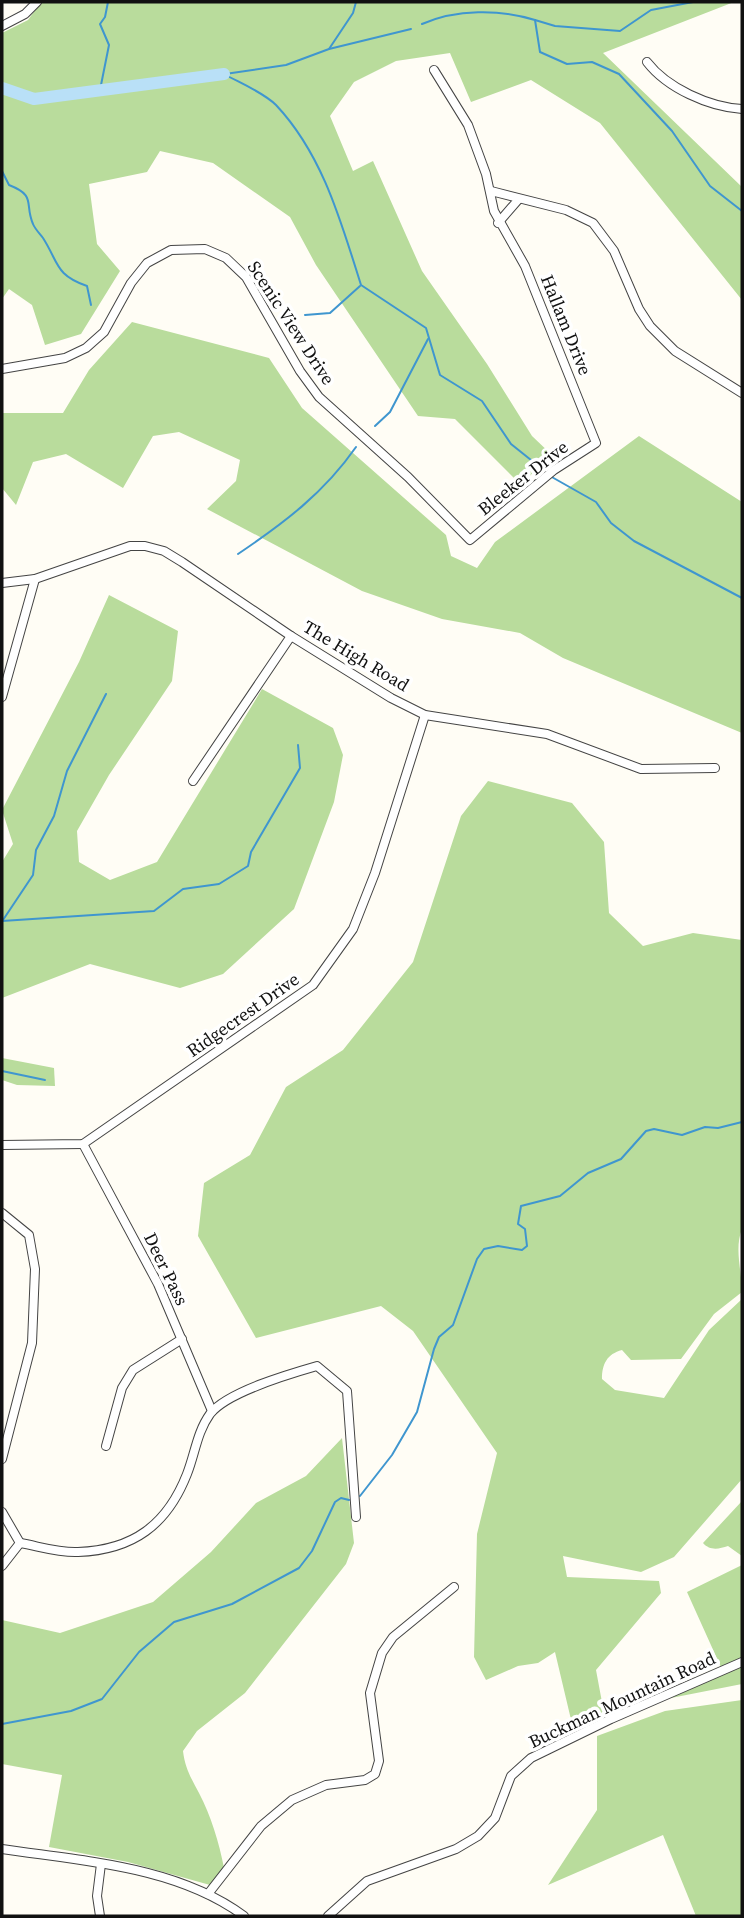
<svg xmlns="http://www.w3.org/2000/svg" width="744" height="1918" font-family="'Source Serif 4',serif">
<rect width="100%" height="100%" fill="#fffdf5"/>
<g fill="#b9dc9c">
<polygon points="41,2 734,2 603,53 742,187 742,300 600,123 531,80 471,102 450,53 396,61 354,82 330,116 353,171 373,161 422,271 487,364 532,436 553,456 520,484 455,419 418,416 316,265 290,217 213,163 160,151 147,172 89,184 97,244 120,271 81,334 45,345 32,305 9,289 2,299 2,33 28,20"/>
<polygon points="132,322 269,358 302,408 446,535 451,556 477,568 495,542 639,436 742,502 742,733 563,658 520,633 442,619 362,591 207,509 236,481 240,460 179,432 153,436 123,488 66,454 33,462 16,505 2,488 2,413 63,413 89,370"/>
<polygon points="109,595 178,631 172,681 109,775 77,831 79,862 110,880 157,862 262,689 333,728 343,755 334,802 294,909 223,974 180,988 90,964 2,998 2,862 13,844 2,810 79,662"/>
<path d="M488,781L572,803L604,842L609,913L643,946L693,933L742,940V1229C734,1249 742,1271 742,1292L714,1314L681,1359L631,1360L622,1350C607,1354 602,1364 602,1379L615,1390L664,1398L709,1330L742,1299V1479L674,1557L641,1572L563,1556L567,1577L659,1581L661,1593L596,1670L604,1713L573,1728L555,1652L538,1663L518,1666L486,1680L474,1657L477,1534L497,1453L413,1331L381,1306L256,1338L198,1236L204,1183L250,1155L286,1087L343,1050L413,962L461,816Z"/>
<polygon points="2,1058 54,1068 55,1086 17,1085 2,1080"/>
<path d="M342,1438L354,1543L346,1564L245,1693L197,1731L183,1751C185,1768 191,1778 199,1793C211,1816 219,1842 224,1868L210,1885L128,1862L49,1847L62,1775L2,1764V1620L60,1633L153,1602L211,1552L256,1503L306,1476Z"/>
<path d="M742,1501V1556L728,1546C719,1549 710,1551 703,1543Z"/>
<polygon points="742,1565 742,1684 671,1698 724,1674 687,1592"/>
<polygon points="742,1700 742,1916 696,1916 663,1835 548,1885 597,1810 597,1736 665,1711"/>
</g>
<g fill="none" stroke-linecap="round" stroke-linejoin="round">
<g stroke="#3f96cf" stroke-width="2">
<polyline points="535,20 555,26 620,31 651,10 693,2"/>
<path d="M422,24C456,9 500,9 535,20L540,52L567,64L592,62L619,74L672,131L710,186L742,211"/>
<polyline points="329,49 353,13 356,2"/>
<path d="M224,74C240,83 263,92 276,105C323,155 341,222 361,285L426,328L440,375L482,401L511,444L546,472"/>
<polyline points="225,74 286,65 329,49 411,29"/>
<polyline points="100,90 109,45 100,24 105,17 108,2"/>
<path d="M2,171L9,185C37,196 24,203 33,224C35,229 40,234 43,238C59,263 55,275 87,286L91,305"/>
<polyline points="305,315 330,313 360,286"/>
<polyline points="375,426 390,412 428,339"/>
<polyline points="550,476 596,502 611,523 634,541 742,598"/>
<path d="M238,554C284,523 324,493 356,447"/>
<polyline points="3,920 33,875 36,850 54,816 67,771 106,694"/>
<polyline points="2,921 154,911 183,889 219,884 248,866 251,852 300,768 298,745"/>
<polyline points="2,1071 45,1080"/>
<polyline points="360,1496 392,1455 417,1412 434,1349 439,1337 453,1325 477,1259 484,1249 498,1246 522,1250 527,1246 525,1229 518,1224 521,1206 560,1196 588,1173 621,1159 646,1131 654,1129 682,1135 705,1127 718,1128 742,1122"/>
<polyline points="2,1724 71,1711 102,1699 139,1652 174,1622 232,1604 299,1568 312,1551 335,1502 341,1498 349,1500"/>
</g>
<polyline stroke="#b9e0f7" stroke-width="12" points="2,88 34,99 224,74"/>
<defs>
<g id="minor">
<polyline points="2,26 25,14 37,2"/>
<path d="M647,62C667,88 709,107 742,109"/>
<polyline points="491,191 566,210 593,223 614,251 639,309 650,326 675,351 742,393"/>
<polyline points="498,223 518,200"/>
<polyline points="2,369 65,358 86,348 104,332 131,283 147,263 171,250 205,249 226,258 246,277 300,371 319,397 408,477 470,540 554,470 596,443 525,266 494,211 486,174 468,125 434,70"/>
<polyline points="2,583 35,579 130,546 145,546 164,551 182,562 291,636 391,698 425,715 547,734 641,769 715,768"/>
<polyline points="2,697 35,579"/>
<polyline points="193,781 291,636"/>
<polyline points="83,1144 158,1284 212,1411"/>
<polyline points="2,1145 83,1144 313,985 353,929 375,873 425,715"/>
<polyline points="2,1213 29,1235 35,1269 32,1343 2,1459"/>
<polyline points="106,1446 122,1388 133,1370 182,1339"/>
<polyline points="2,1512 20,1543"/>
<path d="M20,1543C38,1546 59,1553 78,1552C133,1550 167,1525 187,1474C195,1454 197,1432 210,1414C227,1392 289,1374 317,1366L347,1391L356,1517"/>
<polyline points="2,1566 20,1543"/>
<path d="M2,1849C82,1861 177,1866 244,1916"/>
<polyline points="208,1894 261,1826 292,1800 326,1785 365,1780 375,1774 379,1761 370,1693 382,1653 393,1637 454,1587"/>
<polyline points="100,1916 97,1896 101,1864"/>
<polyline points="328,1916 367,1881 456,1849 478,1836 495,1818 511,1776 531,1758 611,1719 742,1662"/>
</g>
</defs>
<use href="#minor" stroke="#444" stroke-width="10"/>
<use href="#minor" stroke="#fff" stroke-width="8"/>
</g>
<g text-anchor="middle" stroke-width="7" stroke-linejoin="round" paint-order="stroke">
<g font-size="18" fill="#111" stroke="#fff">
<text transform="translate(291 323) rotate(57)" y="6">Scenic View Drive</text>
<text transform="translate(566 325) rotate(68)" y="6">Hallam Drive</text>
<text transform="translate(523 478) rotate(-38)" y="6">Bleeker Drive</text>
<text transform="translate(356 656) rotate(31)" y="6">The High Road</text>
<text transform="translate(243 1015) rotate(-35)" y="6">Ridgecrest Drive</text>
<text transform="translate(166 1269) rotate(64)" y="6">Deer Pass</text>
<text transform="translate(622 1700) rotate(-25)" y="6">Buckman Mountain Road</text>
</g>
</g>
<rect width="744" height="1918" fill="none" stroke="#111111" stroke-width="7"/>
</svg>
